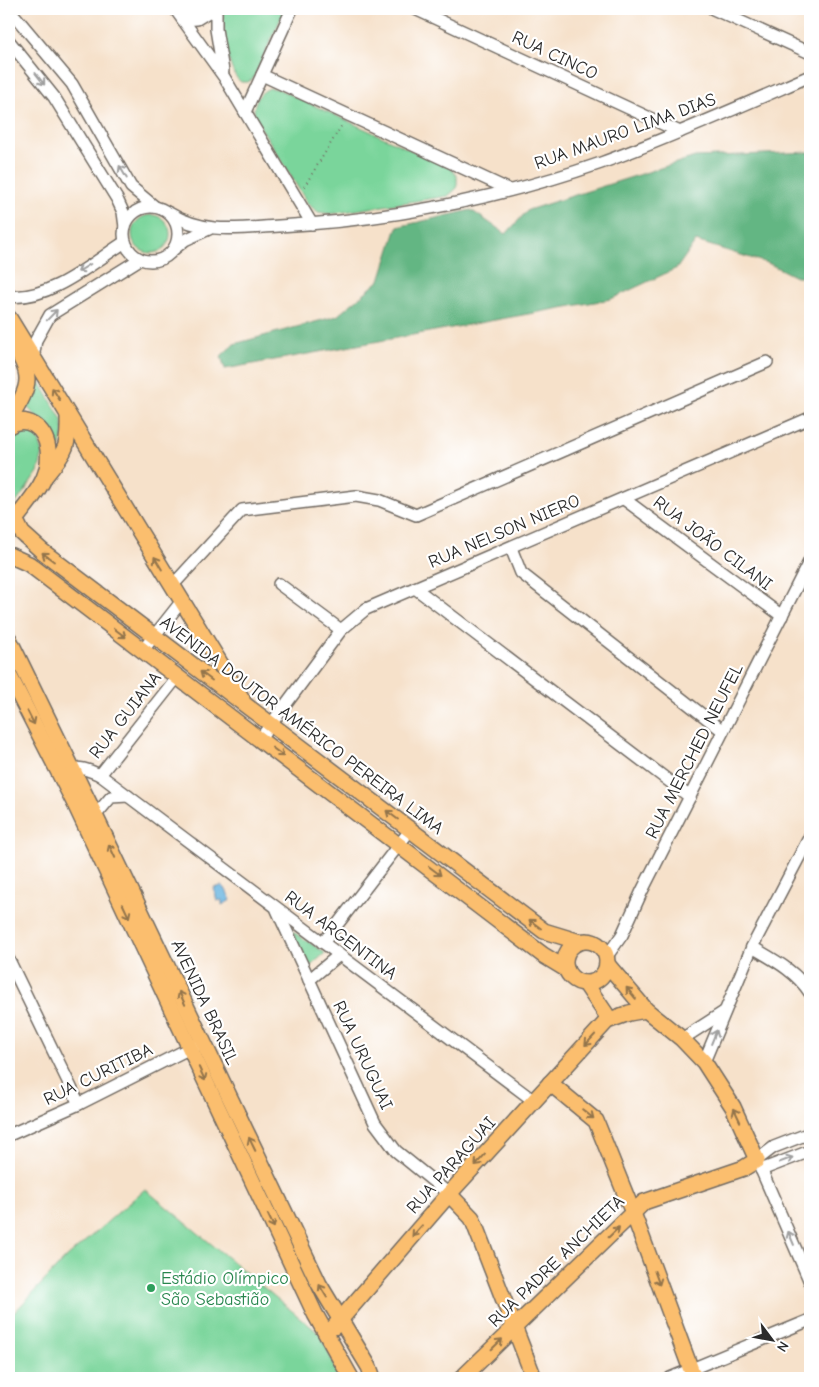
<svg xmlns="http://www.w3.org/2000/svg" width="819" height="1387" font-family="'Comic Neue',sans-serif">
<rect width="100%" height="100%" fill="#fff"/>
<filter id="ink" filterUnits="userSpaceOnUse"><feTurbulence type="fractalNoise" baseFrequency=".02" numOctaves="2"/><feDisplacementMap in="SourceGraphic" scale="10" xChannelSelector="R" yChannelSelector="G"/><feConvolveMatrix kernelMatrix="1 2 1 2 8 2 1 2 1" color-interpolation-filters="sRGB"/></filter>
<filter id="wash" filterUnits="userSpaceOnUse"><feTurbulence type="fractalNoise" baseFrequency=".0096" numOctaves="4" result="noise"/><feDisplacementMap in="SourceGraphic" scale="20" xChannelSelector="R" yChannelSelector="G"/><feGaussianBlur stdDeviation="1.12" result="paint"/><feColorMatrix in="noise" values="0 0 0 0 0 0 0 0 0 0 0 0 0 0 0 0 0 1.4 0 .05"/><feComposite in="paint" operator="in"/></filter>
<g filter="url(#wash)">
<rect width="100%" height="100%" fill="#f6e1ca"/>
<g fill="#7ad59b" stroke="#528063">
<path d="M223,9H285L253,79L248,82H241C226,72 223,26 223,9Z"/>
<path d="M270,88L278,89L450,168L457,176V188L448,196L331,214L318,212L308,204L255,118C252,105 257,93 270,88Z"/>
<circle cx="151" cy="234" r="19"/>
<path d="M31,367L62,420L64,433L56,456C51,434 43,423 27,407C34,392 36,383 31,367Z"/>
<polygon points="17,427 36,430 43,453 38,472 9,513 9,432"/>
<polygon points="292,931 325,953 307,969"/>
<polygon points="145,1189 321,1335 340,1378 9,1378 9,1318 65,1259"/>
</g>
<polygon fill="#63b683" stroke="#477057" points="810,152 810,277 796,277 770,264 696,241 677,268 611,299 225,369 221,356 234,344 337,316 380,280 397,227 471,210 506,234 528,210 695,157"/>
<polygon fill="#66b3e0" stroke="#486f86" points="221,886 225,888 231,900 222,905 222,900 217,901 214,888"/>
</g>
<g filter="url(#ink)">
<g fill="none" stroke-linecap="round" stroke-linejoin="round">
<defs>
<g id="minor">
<polyline points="9,9 72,84 131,187 155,207"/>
<polyline points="175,9 224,77 312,224"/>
<polyline points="216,9 216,29 223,71"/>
<polyline points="415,9 680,132"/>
<polyline points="713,9 810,53"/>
<polyline points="183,20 197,19 213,9"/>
<polyline points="9,41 54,97 117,199 123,212 125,227"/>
<polyline points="262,75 510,190"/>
<polyline points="245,112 292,9"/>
<circle cx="151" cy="234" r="27"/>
<path d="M169,213C205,235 239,228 279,226C388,220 498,199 601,163C672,137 741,106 810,76"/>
<polyline points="174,249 185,240 209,229"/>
<path d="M9,296C49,301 92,263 125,242"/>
<polyline points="33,359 36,340 50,315 140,259"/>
<polyline points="624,499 782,616"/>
<polyline points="511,548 521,573 723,731"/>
<polyline points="279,584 341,630"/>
<polyline points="172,586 242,510 356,496 379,500 416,515 767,362"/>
<polyline points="415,588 690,797"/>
<polyline points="143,650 181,602"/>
<polyline points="260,739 341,630 366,609 810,418"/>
<path d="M66,771C78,765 89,770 100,775L534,1101"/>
<polyline points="100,775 178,676"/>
<polyline points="95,816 111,797 128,796"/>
<polyline points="277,910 375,1123 396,1151 449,1194"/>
<polyline points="323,943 411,829"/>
<path d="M752,947C774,960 796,971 810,993"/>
<polyline points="607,956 622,935 642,891 810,560"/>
<polyline points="9,960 79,1104"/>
<polyline points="309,980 339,955"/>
<polyline points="682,1039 724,1012"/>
<polyline points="704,1062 752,947 810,836"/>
<polyline points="810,1133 774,1147 757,1160 810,1282"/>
<polyline points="9,1135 79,1104 196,1045"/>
<polyline points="761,1170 810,1151"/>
<polyline points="670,1378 810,1320"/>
</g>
<g id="major">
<polyline points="9,318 242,699"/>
<path d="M9,338C33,376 33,382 9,420"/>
<path d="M9,426C17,420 25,420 34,425C51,436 51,461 44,478C38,493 20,513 10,526"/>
<path d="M46,475C66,450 69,448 68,415"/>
<polyline points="15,519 22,533 42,551 544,931 580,942"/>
<polyline points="9,555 29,564 543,955 566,969"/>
<polyline points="9,639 90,805 319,1284 369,1367 373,1378"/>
<polyline points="9,675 75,804 315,1314 351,1378"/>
<circle cx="586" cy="962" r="21"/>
<polyline points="585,983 606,1014 607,1021"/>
<polyline points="550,1083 596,1121 633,1213 694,1378"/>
<polyline points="449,1194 472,1218 534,1378"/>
<polyline points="334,1327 449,1194 607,1021 629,1013 646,1010"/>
<polyline points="462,1378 644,1202 744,1168 757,1160 733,1107 704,1062 682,1039 646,1010 607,964"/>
</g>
</defs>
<use href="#minor" stroke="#726b63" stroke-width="14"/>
<use href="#major" stroke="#726b63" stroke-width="18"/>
<polyline stroke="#726b63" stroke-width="2" stroke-dasharray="1 4" stroke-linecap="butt" points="304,187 342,125"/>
<use href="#minor" stroke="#fff" stroke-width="11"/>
<use href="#major" stroke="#fbbe6e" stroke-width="15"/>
</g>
<defs><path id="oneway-shaft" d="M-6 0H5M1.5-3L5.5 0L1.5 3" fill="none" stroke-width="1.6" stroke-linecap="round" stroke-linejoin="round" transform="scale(1.25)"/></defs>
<g stroke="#a0a0a0">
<use href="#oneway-shaft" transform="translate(40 79) rotate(52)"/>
<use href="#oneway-shaft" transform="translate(123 172) rotate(-120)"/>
<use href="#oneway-shaft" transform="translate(84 268) rotate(148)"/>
<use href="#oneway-shaft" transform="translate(52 315) rotate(-46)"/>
<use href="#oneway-shaft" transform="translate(714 1037) rotate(-68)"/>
<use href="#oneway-shaft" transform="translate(786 1160) rotate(-21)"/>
<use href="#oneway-shaft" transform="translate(791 1238) rotate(-113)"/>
</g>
<g stroke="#93744c">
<use href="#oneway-shaft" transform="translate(56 394) rotate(-122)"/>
<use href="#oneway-shaft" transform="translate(48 557) rotate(-143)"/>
<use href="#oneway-shaft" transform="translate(158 563) rotate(-121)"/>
<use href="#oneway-shaft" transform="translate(120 633) rotate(37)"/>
<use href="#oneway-shaft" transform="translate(206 676) rotate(-143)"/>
<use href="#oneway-shaft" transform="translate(31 718) rotate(63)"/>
<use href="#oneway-shaft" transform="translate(278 752) rotate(37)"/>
<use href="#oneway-shaft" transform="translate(392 815) rotate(-143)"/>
<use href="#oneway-shaft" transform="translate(112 851) rotate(-115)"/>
<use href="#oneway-shaft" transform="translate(435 871) rotate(37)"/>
<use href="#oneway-shaft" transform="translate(126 911) rotate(65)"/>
<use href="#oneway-shaft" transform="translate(535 924) rotate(-143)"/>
<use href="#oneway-shaft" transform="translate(631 993) rotate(-130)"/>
<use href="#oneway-shaft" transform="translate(182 998) rotate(-115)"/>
<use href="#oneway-shaft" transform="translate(590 1040) rotate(133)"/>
<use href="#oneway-shaft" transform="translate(202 1074) rotate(65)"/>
<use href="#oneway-shaft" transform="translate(588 1114) rotate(39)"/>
<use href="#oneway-shaft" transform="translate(737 1115) rotate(-115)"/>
<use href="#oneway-shaft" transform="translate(252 1144) rotate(-116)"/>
<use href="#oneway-shaft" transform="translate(480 1160) rotate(132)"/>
<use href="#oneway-shaft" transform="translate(271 1221) rotate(65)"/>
<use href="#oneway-shaft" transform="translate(417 1231) rotate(131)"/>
<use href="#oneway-shaft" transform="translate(614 1232) rotate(-44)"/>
<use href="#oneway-shaft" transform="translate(657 1278) rotate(70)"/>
<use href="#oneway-shaft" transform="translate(323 1291) rotate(-121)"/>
<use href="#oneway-shaft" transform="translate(497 1344) rotate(-44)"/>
</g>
</g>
<circle fill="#2e9e5b" stroke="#fff" stroke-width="2" cx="151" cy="1288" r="5"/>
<g text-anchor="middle" stroke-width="4.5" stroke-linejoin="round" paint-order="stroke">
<g font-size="18" fill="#2b2b2b" stroke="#fff">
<text transform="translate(555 55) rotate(25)" y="6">RUA CINCO</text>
<text transform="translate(625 131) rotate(-20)" y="6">RUA MAURO LIMA DIAS</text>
<text transform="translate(504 531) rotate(-23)" y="6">RUA NELSON NIERO</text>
<text transform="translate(713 543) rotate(37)" y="6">RUA JOÃO CILANI</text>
<text transform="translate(125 715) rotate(-52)" y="6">RUA GUIANA</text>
<text transform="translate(302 725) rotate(37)" y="6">AVENIDA DOUTOR AMÉRICO PEREIRA LIMA</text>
<text transform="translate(694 751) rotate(-63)" y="6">RUA MERCHED NEUFEL</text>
<text transform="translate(341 935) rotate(37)" y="6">RUA ARGENTINA</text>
<text transform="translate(205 1002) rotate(65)" y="6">AVENIDA BRASIL</text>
<text transform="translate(363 1055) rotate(65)" y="6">RUA URUGUAI</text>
<text transform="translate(98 1074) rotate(-26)" y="6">RUA CURITIBA</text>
<text transform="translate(451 1165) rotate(-48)" y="6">RUA PARAGUAI</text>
<text transform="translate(556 1261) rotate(-44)" y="6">RUA PADRE ANCHIETA</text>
</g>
<g font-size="18" fill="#27864d" stroke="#fff" text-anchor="start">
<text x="161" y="1284">Estádio Olímpico<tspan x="161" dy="21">São Sebastião</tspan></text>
</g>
</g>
<rect width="819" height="1387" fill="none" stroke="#fff" stroke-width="30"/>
<g transform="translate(772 1340) rotate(122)" stroke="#ffffff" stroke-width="4" paint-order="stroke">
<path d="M0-4L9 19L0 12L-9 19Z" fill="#2b2b2b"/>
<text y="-8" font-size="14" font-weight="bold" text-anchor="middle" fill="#2b2b2b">N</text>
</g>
</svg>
